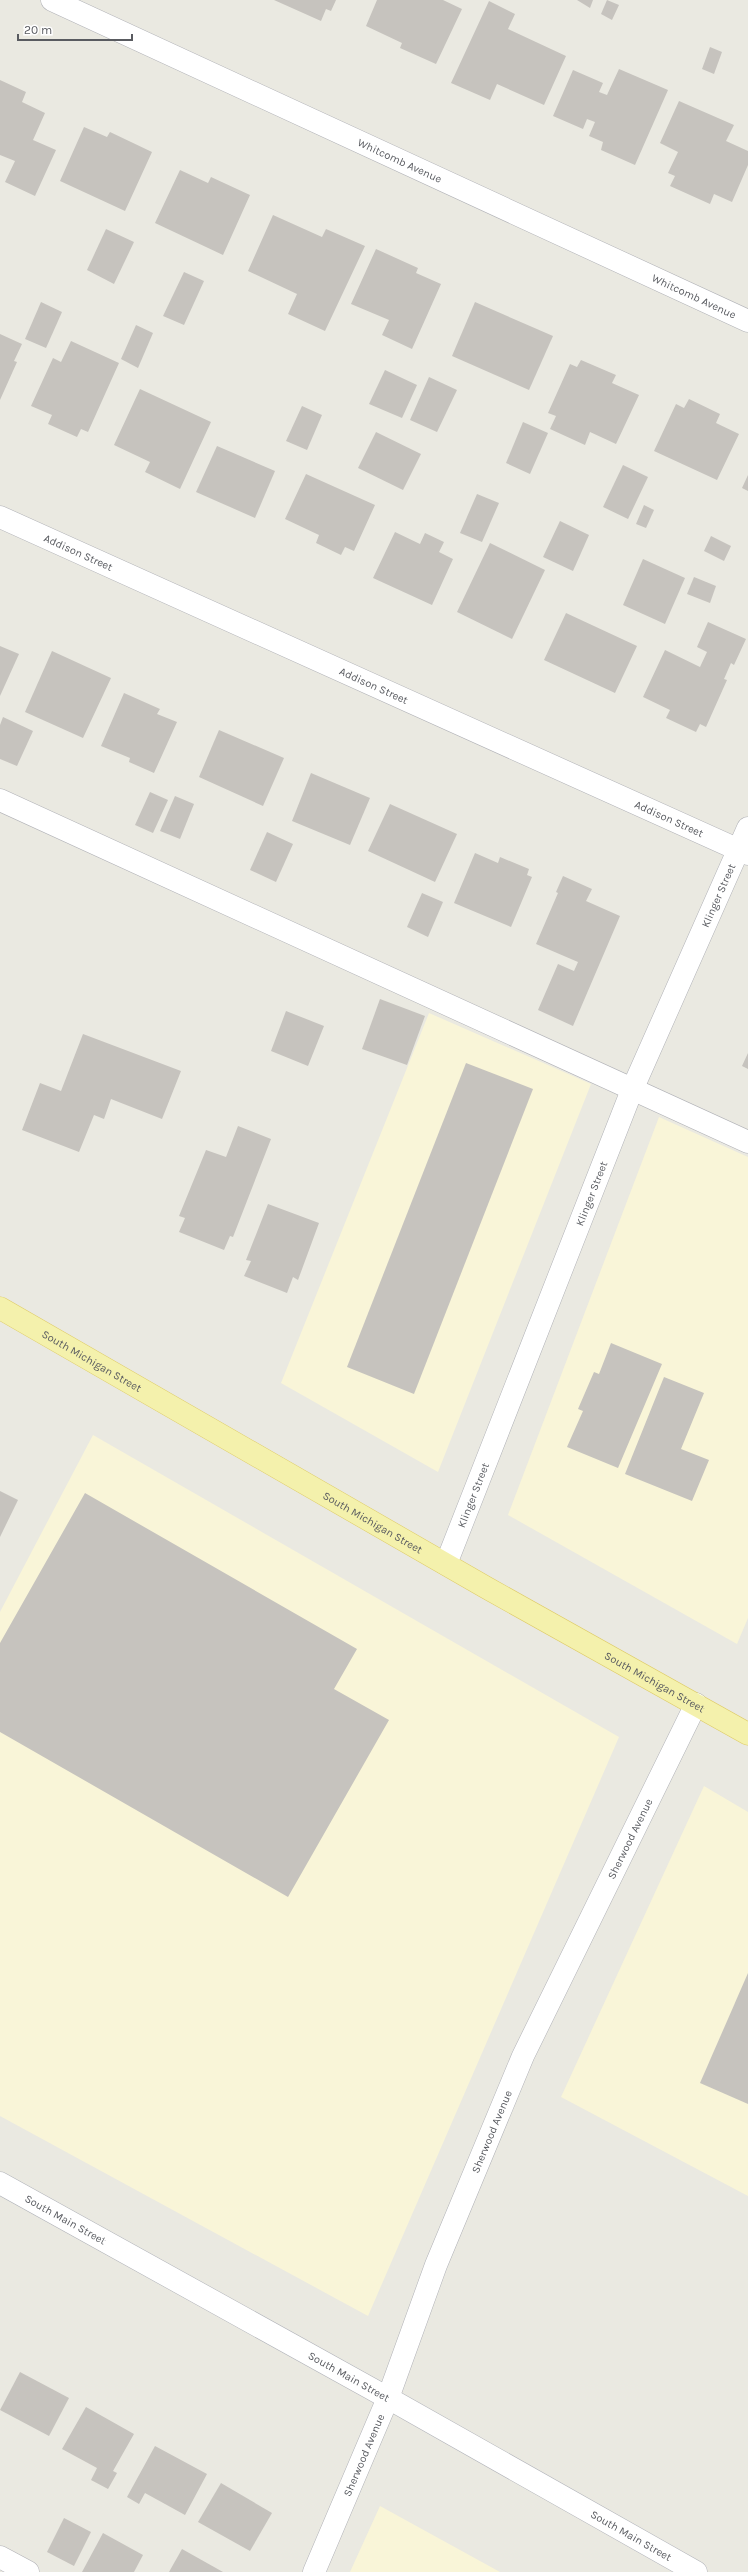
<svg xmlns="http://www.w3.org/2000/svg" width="748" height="2572" font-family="Karla,sans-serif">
<rect width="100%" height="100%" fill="#eae9e1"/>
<g fill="#f9f5d8">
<polygon points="429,1013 591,1084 438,1472 281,1383"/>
<polygon points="659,1117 748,1157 748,1618 737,1644 508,1515"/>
<polygon points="93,1435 619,1737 368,2316 0,2116 0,1612"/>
<polygon points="704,1786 748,1812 748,2196 561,2097"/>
<polygon points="380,2506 500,2572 350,2572"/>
</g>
<g fill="#c6c3be">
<polygon points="274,0 336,0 331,11 326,9 321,21"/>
<polygon points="377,0 443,0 462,9 436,64 400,48 402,43 366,26"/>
<polygon points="577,0 593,0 590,8"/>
<polygon points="607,0 619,5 612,20 601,14"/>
<polygon points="489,1 515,14 508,29 566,56 544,105 497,84 490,100 451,83"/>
<polygon points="710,47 722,52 714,74 702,69"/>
<polygon points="619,69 668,90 635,165 601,150 603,142 589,136 595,122 587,119 583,129 553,116 573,70 603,83 599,92 607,95"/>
<polygon points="0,80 26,92 22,102 45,113 33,140 56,150 35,196 5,182 15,161 0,155"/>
<polygon points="679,101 734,125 726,141 748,151 748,165 732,202 714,194 710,204 670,186 675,176 668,173 678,152 660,143"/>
<polygon points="84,127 107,137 110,132 152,152 125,211 60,181"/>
<polygon points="180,170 208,183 211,177 250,195 223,255 155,223"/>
<polygon points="273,215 322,237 326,229 365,246 325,331 288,314 297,294 248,271"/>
<polygon points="106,229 134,242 114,284 87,270"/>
<polygon points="376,249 418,268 416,273 441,284 412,349 382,335 389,320 351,304"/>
<polygon points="184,272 204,281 184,325 163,316"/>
<polygon points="41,302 62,312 46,348 25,339"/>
<polygon points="475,302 553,336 529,390 452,356"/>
<polygon points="136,325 153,333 138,368 121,359"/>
<polygon points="0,334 22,344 14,361 17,362 0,400"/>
<polygon points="71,341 119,363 88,432 81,429 77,437 48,424 52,415 31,406 53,358 61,362"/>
<polygon points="581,360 616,375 612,383 639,395 616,444 590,432 585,445 550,429 556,416 548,413 570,364 577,367"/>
<polygon points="385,370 417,385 402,418 369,404"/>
<polygon points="429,377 457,390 437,432 410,420"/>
<polygon points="140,389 211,422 180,489 145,472 150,462 114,445"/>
<polygon points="689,399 720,414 716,423 739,434 717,480 654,451 676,404 684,408"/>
<polygon points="302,406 322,415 307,450 286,441"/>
<polygon points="523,422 548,433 530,474 506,463"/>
<polygon points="376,432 421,454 403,490 358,468"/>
<polygon points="217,446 275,471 255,518 196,492"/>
<polygon points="623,465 648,477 628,519 603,507"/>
<polygon points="306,474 375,505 354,551 345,547 341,555 316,543 319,535 285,519"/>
<polygon points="748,475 748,491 742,488"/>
<polygon points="477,494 499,503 482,542 460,533"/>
<polygon points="644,505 654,510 646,528 636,524"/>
<polygon points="560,521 589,535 573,571 543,557"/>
<polygon points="395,532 420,544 425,533 444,542 439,552 453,559 432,605 373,578"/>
<polygon points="711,536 731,546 724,561 704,551"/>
<polygon points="490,543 545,570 512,639 457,612"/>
<polygon points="643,559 685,578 665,624 623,605"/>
<polygon points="694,577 716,586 710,603 687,594"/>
<polygon points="566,613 637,646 615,693 544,660"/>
<polygon points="708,622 746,639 734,665 731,663 724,679 727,680 706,727 700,724 696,732 666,718 670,710 643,697 665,650 700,667 707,652 697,647"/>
<polygon points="0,646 19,654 0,696"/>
<polygon points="52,651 111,678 83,738 25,712"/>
<polygon points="124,693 160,709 157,714 177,722 154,773 129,762 130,758 101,746"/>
<polygon points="3,717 33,731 17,766 0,759 0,725"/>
<polygon points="219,730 284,758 263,806 199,777"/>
<polygon points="311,773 370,798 350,845 292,821"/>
<polygon points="150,792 168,800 153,833 135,825"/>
<polygon points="175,796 194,804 180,839 160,831"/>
<polygon points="390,804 457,834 435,882 368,851"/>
<polygon points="267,832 293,844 276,882 250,870"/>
<polygon points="475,853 498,863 500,857 529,869 527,875 532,877 511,927 454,903"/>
<polygon points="563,876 592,889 586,901 620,916 573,1026 538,1010 558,964 574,971 578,962 536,944 558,893 556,892"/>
<polygon points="422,893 443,902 428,937 407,927"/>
<polygon points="380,999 425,1016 407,1065 362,1049"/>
<polygon points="286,1011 324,1026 308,1066 271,1051"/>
<polygon points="83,1034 181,1071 162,1119 111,1099 104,1119 94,1115 79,1152 22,1130 40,1083 61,1091"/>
<polygon points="748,1053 748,1069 742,1066"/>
<polygon points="466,1063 533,1089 414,1394 347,1367"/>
<polygon points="238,1126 271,1139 233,1237 230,1236 224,1250 179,1232 185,1218 179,1216 206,1150 226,1157"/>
<polygon points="268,1204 319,1223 298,1280 293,1277 287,1293 244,1276 251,1261 246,1260"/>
<polygon points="611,1343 662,1364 618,1468 567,1447 583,1411 578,1409 594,1372 599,1374"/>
<polygon points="664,1377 704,1393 681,1449 709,1460 692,1501 625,1474"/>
<polygon points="0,1491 18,1500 0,1537"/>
<polygon points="85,1493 357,1649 334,1689 389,1720 288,1897 0,1732 0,1643"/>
<polygon points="748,1973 748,2104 700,2083"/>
<polygon points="20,2372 69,2398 49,2436 0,2410"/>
<polygon points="86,2407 134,2434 113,2471 117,2473 108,2489 91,2480 97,2468 62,2449"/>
<polygon points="155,2446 207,2474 185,2515 145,2493 139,2504 127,2497"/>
<polygon points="221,2483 272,2513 250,2551 198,2522"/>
<polygon points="64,2518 91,2532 74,2566 47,2552"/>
<polygon points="103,2533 143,2555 134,2572 82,2572"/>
<polygon points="182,2549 223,2572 169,2572"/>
</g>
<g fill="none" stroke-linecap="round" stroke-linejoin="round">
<defs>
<g id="service">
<polyline points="0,800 748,1142"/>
<polyline points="0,2557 28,2572"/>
</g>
<g id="minor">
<path id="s1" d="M52,0L748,321"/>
<path id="s2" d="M0,517L748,854"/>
<path id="s3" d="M446,1564L632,1090L748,828"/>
<path id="s4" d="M314,2572L388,2398L436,2265L523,2056L696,1704"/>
</g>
<g id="secondary">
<path id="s5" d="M0,2183L388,2398L696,2572"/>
</g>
<g id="primary">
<path id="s6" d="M0,1308L487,1588L748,1734"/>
</g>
</defs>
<use href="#service" stroke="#b1b2b7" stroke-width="23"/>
<use href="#minor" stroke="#b1b2b7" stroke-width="23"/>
<use href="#secondary" stroke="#b2b4ba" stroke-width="23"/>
<use href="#primary" stroke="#decb66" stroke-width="23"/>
<use href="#service" stroke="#fff" stroke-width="22"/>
<use href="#minor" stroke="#fff" stroke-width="22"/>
<use href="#secondary" stroke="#fff" stroke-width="22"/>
<use href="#primary" stroke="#f4f1ac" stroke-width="22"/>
</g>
<g text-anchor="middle" stroke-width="3" stroke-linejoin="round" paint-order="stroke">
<g font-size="11" fill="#595b60" stroke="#fff">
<text dy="4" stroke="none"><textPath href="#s1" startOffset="383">Whitcomb Avenue</textPath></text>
<text dy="4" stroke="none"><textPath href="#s1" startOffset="707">Whitcomb Avenue</textPath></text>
<text dy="4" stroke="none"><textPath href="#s2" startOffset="86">Addison Street</textPath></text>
<text dy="4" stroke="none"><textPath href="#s2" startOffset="410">Addison Street</textPath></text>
<text dy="4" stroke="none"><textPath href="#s2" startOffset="734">Addison Street</textPath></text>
<text dy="4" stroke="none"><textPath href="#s3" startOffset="722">Klinger Street</textPath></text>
<text dy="4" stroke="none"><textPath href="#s3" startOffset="398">Klinger Street</textPath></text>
<text dy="4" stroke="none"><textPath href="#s6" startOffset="106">South Michigan Street</textPath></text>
<text dy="4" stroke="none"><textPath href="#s3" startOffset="74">Klinger Street</textPath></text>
<text dy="4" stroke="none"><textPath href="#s6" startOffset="430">South Michigan Street</textPath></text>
<text dy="4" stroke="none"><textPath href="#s6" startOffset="754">South Michigan Street</textPath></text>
<text dy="4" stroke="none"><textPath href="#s4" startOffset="799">Sherwood Avenue</textPath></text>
<text dy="4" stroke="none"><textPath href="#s4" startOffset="475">Sherwood Avenue</textPath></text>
<text dy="4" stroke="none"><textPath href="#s5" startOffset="75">South Main Street</textPath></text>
<text dy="4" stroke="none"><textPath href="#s5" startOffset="399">South Main Street</textPath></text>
<text dy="4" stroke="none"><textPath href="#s4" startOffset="127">Sherwood Avenue</textPath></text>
<text dy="4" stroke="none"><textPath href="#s5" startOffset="723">South Main Street</textPath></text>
</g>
</g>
<path d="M18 34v6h114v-6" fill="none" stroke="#595b60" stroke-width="2"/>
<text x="24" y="34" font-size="12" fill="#595b60" stroke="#ffffff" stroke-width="3" paint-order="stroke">20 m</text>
</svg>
